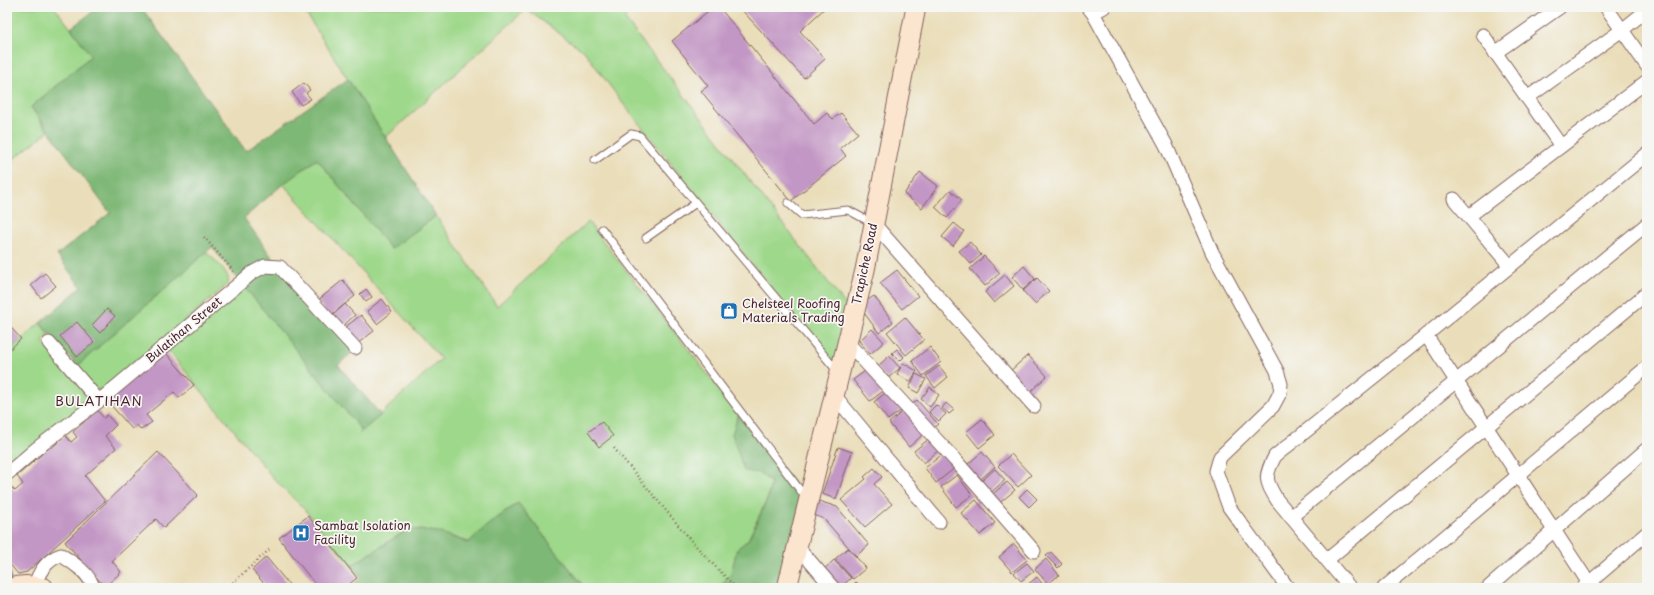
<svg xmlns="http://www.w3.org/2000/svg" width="1654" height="595" font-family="'Playpen Sans',sans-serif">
<rect width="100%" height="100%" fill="#f6f6f2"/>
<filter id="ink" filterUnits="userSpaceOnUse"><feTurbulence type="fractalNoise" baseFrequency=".025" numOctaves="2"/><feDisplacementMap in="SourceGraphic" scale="8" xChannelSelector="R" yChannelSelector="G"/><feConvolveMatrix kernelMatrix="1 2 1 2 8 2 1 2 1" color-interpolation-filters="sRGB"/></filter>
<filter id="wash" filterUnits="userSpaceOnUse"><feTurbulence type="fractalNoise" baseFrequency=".012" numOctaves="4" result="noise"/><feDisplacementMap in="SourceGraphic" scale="16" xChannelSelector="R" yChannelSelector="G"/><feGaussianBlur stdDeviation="0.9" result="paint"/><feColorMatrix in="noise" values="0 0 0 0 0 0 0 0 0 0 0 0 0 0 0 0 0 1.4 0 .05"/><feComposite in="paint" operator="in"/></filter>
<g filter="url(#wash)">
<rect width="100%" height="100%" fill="#eadeba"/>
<g fill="#9ed88a" stroke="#747c5a">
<polygon points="7,7 54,7 92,55 31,107 48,132 7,164"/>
<polygon points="302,7 635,7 624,18 845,304 853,320 840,374 621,101 585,52 526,9 385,138"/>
<polygon points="317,159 391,249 436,216 497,306 588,222 739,414 736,420 760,473 771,483 768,497 748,540 737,549 731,574 719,588 585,588 518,503 489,524 469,542 438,532 408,529 351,566 305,510 274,479 167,349 243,284 362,431 359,434 441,359 283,184"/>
<path d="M206,252C213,259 232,273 228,284L105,390H95L77,366Z"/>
<polygon points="40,323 49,335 43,342 91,400 7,470 7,352"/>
</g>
<g fill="#7eb876" stroke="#646c50">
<polygon points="99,7 141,7 246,151 348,79 436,216 391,249 317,159 283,184 244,218 279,267 355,350 338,365 381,415 362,431 212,247 77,366 40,323 81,287 57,255 110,213 31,107 91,56 71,28"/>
<polygon points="739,413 803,495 780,588 719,588 731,574 737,549 748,540 768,498 771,482 760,473 744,471 732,434"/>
<polygon points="518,503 585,588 349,588 361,578 351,566 409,529 438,532 468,543 489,524"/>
</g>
<g id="blocks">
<g fill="#c397c5">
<polygon points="713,7 719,7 814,124 827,113 833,119 841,113 858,133 840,148 846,156 791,201 701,91 708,86 672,41"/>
<polygon points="739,7 826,7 800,31 825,59 804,78"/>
<polygon points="304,83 310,90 306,93 311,99 301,105 292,92"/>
<polygon points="920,172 938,186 922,208 904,194"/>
<polygon points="950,190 962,200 947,218 935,207"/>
<polygon points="954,223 964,231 953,246 942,237"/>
<polygon points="970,242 981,255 971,264 959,251"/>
<polygon points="984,256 1000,273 985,286 970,269"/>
<polygon points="1024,266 1035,279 1023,290 1012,277"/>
<polygon points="897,270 918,296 902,309 880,283"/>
<polygon points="45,273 56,286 41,298 31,285"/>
<polygon points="1005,275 1014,286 994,303 985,292"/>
<polygon points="1037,278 1049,291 1035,304 1023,291"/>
<polygon points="343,280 355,296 329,317 317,301"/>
<polygon points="366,289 372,297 366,302 360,294"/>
<polygon points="874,296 893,322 879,333 859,306"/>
<polygon points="382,299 392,312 377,324 367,311"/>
<polygon points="345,304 355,315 343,326 333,315"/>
<polygon points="107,309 115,316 100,333 92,325"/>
<polygon points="361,315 374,331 357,344 344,328"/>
<polygon points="905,317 924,340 906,355 887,332"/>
<polygon points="77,322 94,342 77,357 60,336"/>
<polygon points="7,323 21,339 7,352"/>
<polygon points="872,329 884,342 870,354 859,341"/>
<polygon points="930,347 941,362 923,376 912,361"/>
<polygon points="897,349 904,357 900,361 892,353"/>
<polygon points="164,351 194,385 179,398 174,392 146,415 152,422 141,430 137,425 132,429 108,402"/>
<polygon points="1028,355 1047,376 1028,394 1009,372"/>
<polygon points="889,356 900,368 887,379 877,367"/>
<polygon points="903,363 917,371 910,382 897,374"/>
<polygon points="939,366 948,377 935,388 926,376"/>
<polygon points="869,368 886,389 870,401 853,380"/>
<polygon points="916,374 926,379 918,393 909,388"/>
<polygon points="930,387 939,395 930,407 921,399"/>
<polygon points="889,390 903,409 888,420 874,402"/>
<polygon points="917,400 938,424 929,432 908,408"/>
<polygon points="946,403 954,410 949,414 942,408"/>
<polygon points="936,405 946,414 939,421 929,412"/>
<polygon points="905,409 925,433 909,447 889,423"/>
<polygon points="97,410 104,418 107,415 116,425 105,436 116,448 85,476 105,501 27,572 18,574 7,561 7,482 15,491 23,484 17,476 51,446 52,448 65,435 71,442 77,437 73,432"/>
<polygon points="982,419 995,435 979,448 966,432"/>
<polygon points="602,422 613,436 599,447 588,432"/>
<polygon points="930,438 940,449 924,463 914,451"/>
<polygon points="838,447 852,452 836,499 822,494"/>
<polygon points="158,452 198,495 164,528 156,519 112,561 121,572 105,587 65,542"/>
<polygon points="945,452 956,467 936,483 925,468"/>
<polygon points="982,452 995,467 975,484 963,468"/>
<polygon points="1011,454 1031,475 1018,487 998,466"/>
<polygon points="874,468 882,477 874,484 892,504 865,527 841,500 866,479 864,477"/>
<polygon points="995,469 1005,480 987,496 977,485"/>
<polygon points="957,475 972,495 956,507 941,487"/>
<polygon points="1007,482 1015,490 996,506 989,497"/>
<polygon points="1027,489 1037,499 1029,507 1019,497"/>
<polygon points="976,500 995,523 980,535 961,513"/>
<polygon points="819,501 837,507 869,545 856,556 824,519 814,515"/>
<polygon points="308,516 357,578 344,588 318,588 279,538"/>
<polygon points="1014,544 1027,560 1012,572 999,557"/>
<polygon points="848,548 866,568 853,579 835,559"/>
<polygon points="1051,552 1062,564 1058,568 1046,556"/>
<polygon points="266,557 292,588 268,588 252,570"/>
<polygon points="1046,559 1059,575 1048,584 1035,569"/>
<polygon points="834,560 851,578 840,588 834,588 820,573"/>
<polygon points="1027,563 1034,571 1021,581 1014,573"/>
<polygon points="9,568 12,576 7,578 7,569"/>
<polygon points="1037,577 1044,586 1027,588 1026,586"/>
<polygon points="821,582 826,588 814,588"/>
<polygon points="856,582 862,588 850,588"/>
</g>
</g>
</g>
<g filter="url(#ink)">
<use href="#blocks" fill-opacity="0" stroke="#82625d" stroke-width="1"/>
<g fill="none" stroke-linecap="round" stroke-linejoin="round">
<defs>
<g id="lane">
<polyline points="595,160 631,134 640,136 838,372"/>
<polyline points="788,203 802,215 848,210 874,224"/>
<polyline points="602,229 806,498"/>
<polyline points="646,238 696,203"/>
</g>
<g id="street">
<polyline points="1088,7 1093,13 1166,145 1212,252 1277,371 1281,384 1280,393 1273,406 1220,457 1216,471 1229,507 1288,588"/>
<polyline points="1606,7 1647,66"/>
<polyline points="1093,13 1104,7"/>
<polyline points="1483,35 1561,146"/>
<polyline points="1495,53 1560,7"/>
<polyline points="1527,98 1622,30 1647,10"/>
<polyline points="1454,199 1510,266"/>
<polyline points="1469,216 1647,81"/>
<polyline points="874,224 1034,406"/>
<polyline points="1426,335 1592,588"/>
<polyline points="847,342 955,460 1034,551"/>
<polyline points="49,343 99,401"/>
<polyline points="834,395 939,522"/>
<polyline points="7,474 36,449 99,401 252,273 265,266 280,267 355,348"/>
<polyline points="1291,517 1647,224"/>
<polyline points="797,546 833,588"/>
<polyline points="1327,560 1647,293"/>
<path d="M35,586C38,572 48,559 61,555C72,562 91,574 93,588"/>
<path d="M1350,588L1277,500C1265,480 1264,477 1275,456L1426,335L1647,154"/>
<polyline points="1384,588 1647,367"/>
<polyline points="1488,588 1647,449"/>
<polyline points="1583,588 1647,533"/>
</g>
<g id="secondary">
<path d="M10,588C22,584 32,585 44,588"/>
<polyline points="787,588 865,270 916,7"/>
</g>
</defs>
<use href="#lane" stroke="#82625d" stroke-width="9"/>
<use href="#street" stroke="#82625d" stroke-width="15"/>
<use href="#secondary" stroke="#82625d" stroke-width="21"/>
<g stroke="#82625d" stroke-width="2.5" stroke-dasharray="1 3" stroke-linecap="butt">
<polyline points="204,237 235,273"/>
<polyline points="614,448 693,543 736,588"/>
<polyline points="227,588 270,549"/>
</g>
<use href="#lane" stroke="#fff" stroke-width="7"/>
<use href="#street" stroke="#fff" stroke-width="13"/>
<use href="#secondary" stroke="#fce5cf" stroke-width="19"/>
</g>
</g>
<defs>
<symbol id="shop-square" viewBox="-11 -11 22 22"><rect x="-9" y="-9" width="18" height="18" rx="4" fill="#1f6fb2" stroke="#f6f6f2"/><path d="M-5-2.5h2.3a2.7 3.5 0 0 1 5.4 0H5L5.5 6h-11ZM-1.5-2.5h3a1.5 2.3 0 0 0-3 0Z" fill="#fff"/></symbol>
<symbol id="hospital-square" viewBox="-11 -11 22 22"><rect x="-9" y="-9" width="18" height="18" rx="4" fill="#1f6fb2" stroke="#f6f6f2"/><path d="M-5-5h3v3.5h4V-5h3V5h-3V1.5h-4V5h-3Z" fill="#fff"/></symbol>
</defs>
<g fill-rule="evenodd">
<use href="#shop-square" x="719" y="301" width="20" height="20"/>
<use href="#hospital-square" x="291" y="523" width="20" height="20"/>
</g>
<g text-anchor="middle" stroke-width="3.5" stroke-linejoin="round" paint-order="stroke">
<g font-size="12" fill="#4a1f2b" stroke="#f6f6f2">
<text transform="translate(865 264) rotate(-78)" y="4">Trapiche Road</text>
<text transform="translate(184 330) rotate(-40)" y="4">Bulatihan Street</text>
</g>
<g font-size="12" fill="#4a1f2b" stroke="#f6f6f2" text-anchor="start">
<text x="742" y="308">Chelsteel Roofing<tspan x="742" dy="14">Materials Trading</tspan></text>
<text x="314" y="530">Sambat Isolation<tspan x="314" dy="14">Facility</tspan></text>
</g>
<g font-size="13" letter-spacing="1" fill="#4a1f2b" stroke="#f6f6f2">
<text x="99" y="406">BULATIHAN</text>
</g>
</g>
<rect width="1654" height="595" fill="none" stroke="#f6f6f2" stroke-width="24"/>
</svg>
